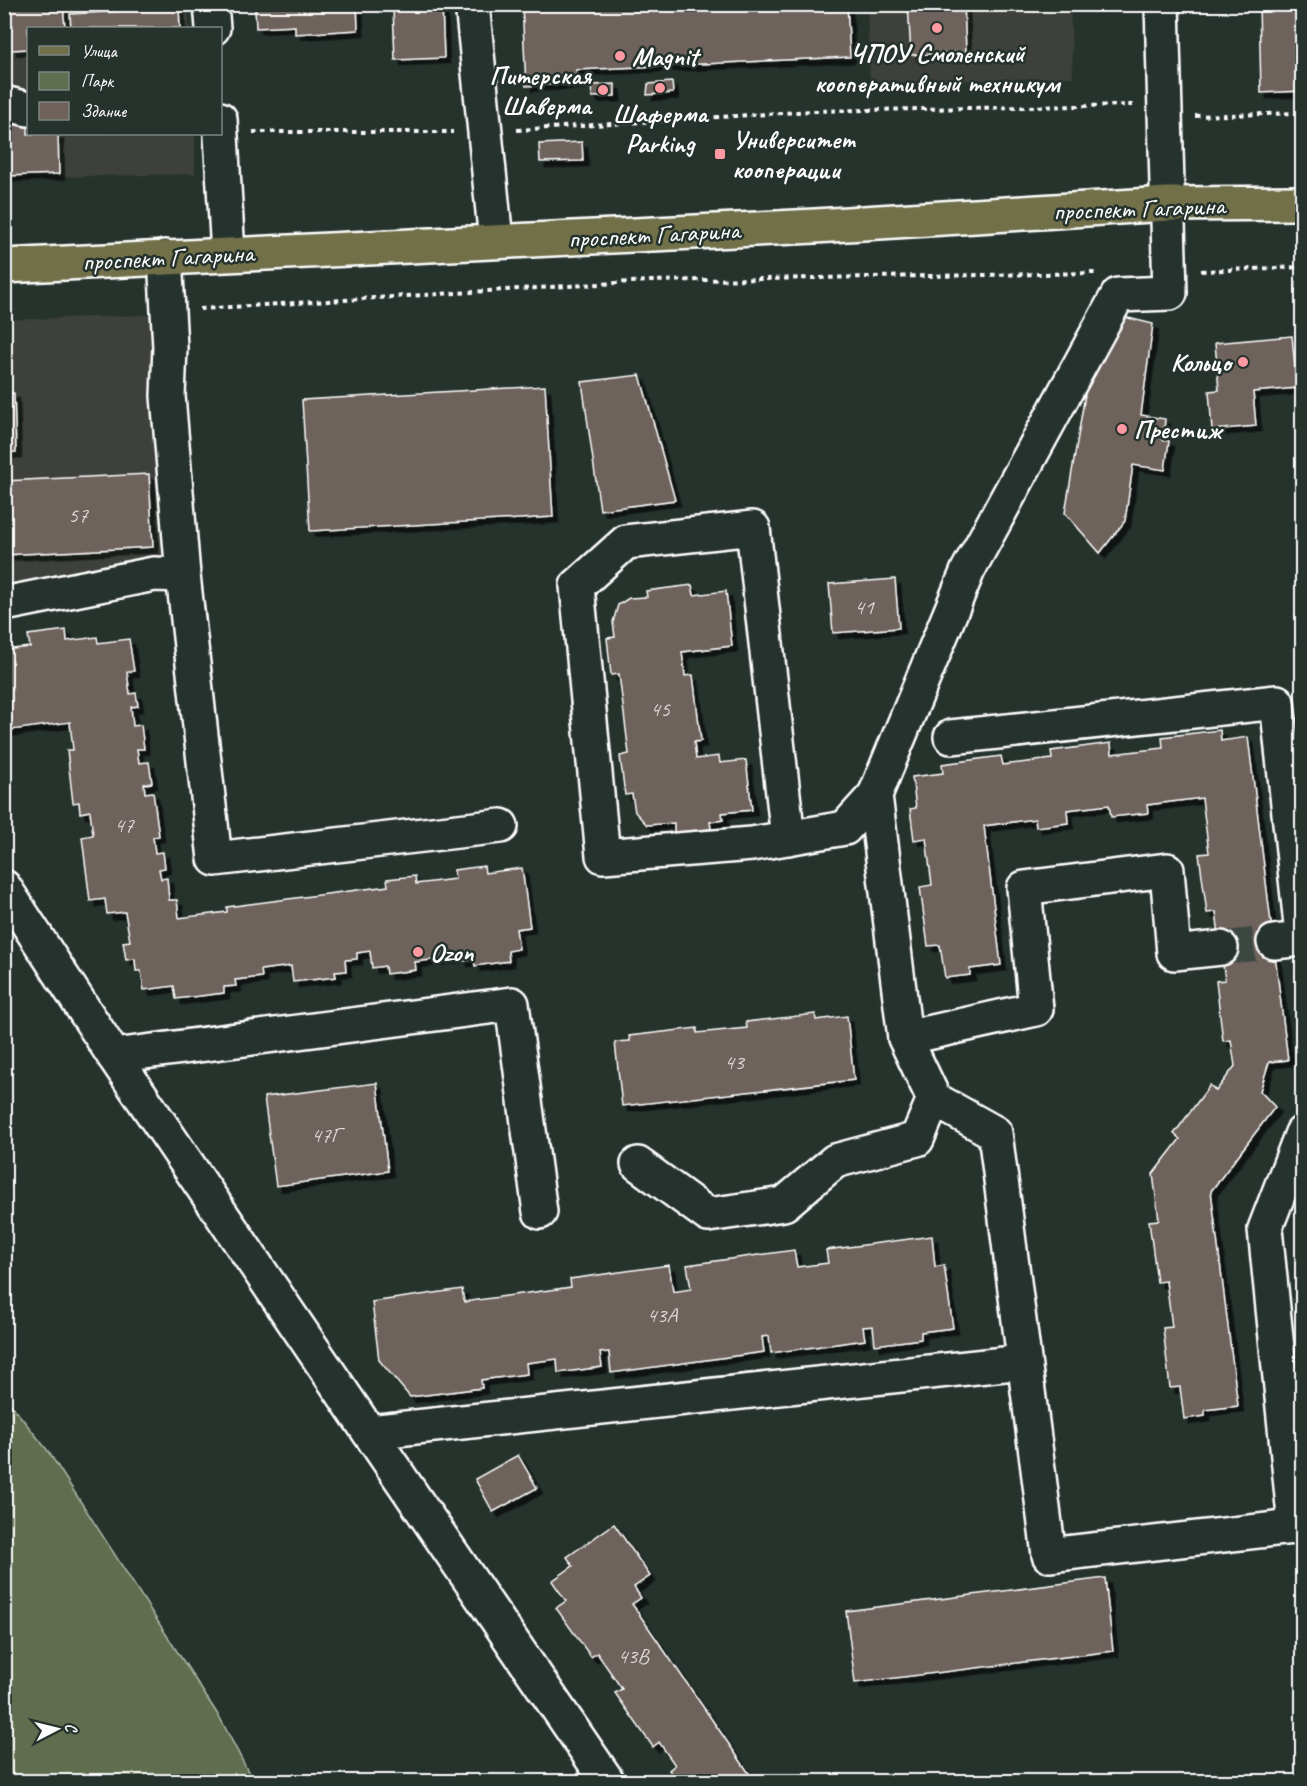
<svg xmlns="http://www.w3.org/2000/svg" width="1307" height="1786" font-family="Caveat,sans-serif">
<defs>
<filter id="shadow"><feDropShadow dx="5.5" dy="5.5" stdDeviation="0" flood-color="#0009"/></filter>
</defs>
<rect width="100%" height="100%" fill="#26332d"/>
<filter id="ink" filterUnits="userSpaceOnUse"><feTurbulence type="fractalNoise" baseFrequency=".0167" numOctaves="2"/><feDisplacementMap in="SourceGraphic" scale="12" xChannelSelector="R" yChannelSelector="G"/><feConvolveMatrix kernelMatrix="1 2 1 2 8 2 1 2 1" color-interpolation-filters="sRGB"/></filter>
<g filter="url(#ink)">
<g fill="#3c413b">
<polygon points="4,5 188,5 189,28 28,28 28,134 195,134 195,174 5,178"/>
<polygon points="867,5 1070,5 1073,77 870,84"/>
<polygon points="175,314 187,586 5,607 4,320"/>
</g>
<polygon fill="#606e50" stroke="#b0b6a8" stroke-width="1.5" points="5,1397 48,1451 220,1718 253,1781 5,1781"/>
<g fill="#6e625b" stroke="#fff" stroke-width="1.5" filter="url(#shadow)">
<polygon points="9,4 63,4 65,28 28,28 28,49 11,50"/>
<polygon points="249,4 357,4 358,30 295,34 295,26 256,28 255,9 249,9"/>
<polygon points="522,4 847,4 850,57 576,70 577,83 526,86"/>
<polygon points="908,4 964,4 966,52 911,55"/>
<polygon points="1259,4 1302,4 1302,91 1261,93"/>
<polygon points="442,5 444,58 395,60 393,8"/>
<polygon points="179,8 180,28 71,28 70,14"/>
<polygon points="672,82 673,93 647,95 648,84"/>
<polygon points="615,84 615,96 592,97 591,85"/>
<polygon points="28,115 28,134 58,134 59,174 4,176 4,116"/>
<polygon points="582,142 583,161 540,162 539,144"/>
<polygon points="1120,316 1153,324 1141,415 1165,419 1163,440 1169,441 1165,470 1133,465 1125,521 1100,553 1065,513 1089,371"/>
<polygon points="1292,336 1297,388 1253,392 1256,426 1212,430 1209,391 1219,390 1215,343"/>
<polygon points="640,375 675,500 600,510 582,382"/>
<polygon points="545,386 553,517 310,531 302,400"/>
<polygon points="14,393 16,452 4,453 4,394"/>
<polygon points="149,474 153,547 4,555 4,481"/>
<polygon points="895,579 899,628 833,633 829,584"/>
<polygon points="692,585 694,595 726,591 732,646 682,652 685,676 693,675 701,741 694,742 696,759 719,756 720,763 746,760 752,810 722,813 723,820 710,822 711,829 674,833 674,823 647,825 635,812 632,794 625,795 620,756 629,754 619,674 611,675 607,638 615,637 613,622 618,605 629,598 647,597 646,591"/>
<polygon points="66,630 67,641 97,637 98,643 129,639 134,671 127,672 130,694 136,693 138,706 131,707 133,726 141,725 144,749 137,749 139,763 149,762 152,783 144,784 145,793 153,792 159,836 153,837 155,853 163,852 165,868 159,869 161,879 167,878 169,900 177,900 179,918 227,912 227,907 388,886 387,879 415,876 416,884 455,879 454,870 484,866 485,873 522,868 530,927 516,929 519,949 508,951 509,961 475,966 474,960 462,961 462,956 415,962 416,970 386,974 385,966 372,968 370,951 357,953 357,959 345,960 346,971 335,972 336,977 293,982 291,966 261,970 262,977 235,980 236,986 224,987 224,993 176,999 174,986 144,990 141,971 136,971 135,959 126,960 123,942 130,941 125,912 107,914 105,899 90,901 82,837 93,835 90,811 80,813 79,802 73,803 67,750 73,750 70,722 4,731 4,650 30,647 28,635"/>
<polygon points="1220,730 1221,741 1248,737 1288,1060 1269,1062 1260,1091 1275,1107 1211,1191 1238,1406 1205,1410 1205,1416 1184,1419 1180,1387 1170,1388 1163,1328 1172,1327 1166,1281 1157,1282 1149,1221 1159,1220 1153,1174 1180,1139 1174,1134 1210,1085 1216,1091 1235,1066 1231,1040 1223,1041 1216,981 1225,980 1216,912 1207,913 1199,854 1209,853 1202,798 1147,805 1148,813 1111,817 1109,805 1067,810 1068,823 1036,827 1035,819 984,826 1001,965 970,969 970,975 945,978 940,945 928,946 920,887 932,885 926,838 914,840 910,809 916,808 912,777 943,773 942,764 1001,756 1003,765 1052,759 1051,751 1111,743 1112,754 1163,748 1162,737"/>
<polygon points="815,1014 816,1020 847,1016 854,1080 622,1106 615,1042 630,1041 629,1036 697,1028 697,1033 747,1028 746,1022"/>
<polygon points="377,1083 388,1171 276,1186 264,1097"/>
<polygon points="932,1236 935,1267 944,1265 953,1328 921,1332 921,1339 875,1345 873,1326 863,1327 865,1340 771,1353 769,1336 762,1337 764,1352 611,1373 609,1352 600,1353 602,1367 558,1373 557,1359 526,1363 527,1374 481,1380 482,1388 410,1397 379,1360 372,1302 462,1289 464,1302 571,1287 570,1279 669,1265 673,1292 691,1289 687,1265 794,1250 797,1267 828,1263 826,1250"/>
<polygon points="518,1455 537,1488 493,1512 475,1479"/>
<polygon points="614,1524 650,1576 634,1587 641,1598 632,1604 755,1782 677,1782 669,1770 675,1765 659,1742 653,1747 615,1693 622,1689 597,1653 591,1657 556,1608 566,1601 552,1581 573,1566 567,1557"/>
<polygon points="1105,1578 1113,1651 855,1683 846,1611"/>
</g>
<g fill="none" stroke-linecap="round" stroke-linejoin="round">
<polyline stroke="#3c4742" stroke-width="33" stroke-dasharray="33 16" stroke-linecap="butt" points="1221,948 1274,942"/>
<defs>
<g id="minor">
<polyline points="211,4 213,28"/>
<polyline points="472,4 496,241"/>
<polyline points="1162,4 1170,293 1118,295 968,570 875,795 905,1038 1036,1009 1024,888 1167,870 1174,953 1221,948"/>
<polyline points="4,103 28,109"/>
<polyline points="220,119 228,254"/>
<polyline points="165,257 170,347 168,396 183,575 215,859 501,826"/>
<polyline points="4,604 154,574 183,575"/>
<polyline points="951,737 1277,702 1302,934"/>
<polyline points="788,838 753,528 626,542 577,586 603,856 752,844 845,828 875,795"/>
<polyline points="4,887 114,1056 512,1004 540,1212"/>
<polyline points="1274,942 1302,939"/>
<polyline points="905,1038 934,1099 995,1133 1049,1555 1302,1526"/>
<polyline points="114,1056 369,1432"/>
<polyline points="638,1164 708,1215 784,1204 835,1161 917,1139 934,1099"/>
<polyline points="1295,1526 1265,1229 1302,1133"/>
<polyline points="608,1782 369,1432 1023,1362"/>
</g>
<polyline id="major" points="4,266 815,226 1167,204 1302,203"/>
</defs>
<use href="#minor" stroke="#fff" stroke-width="38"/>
<use href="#major" stroke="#fff" stroke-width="38"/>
<g stroke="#fff" stroke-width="4" stroke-dasharray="4.5 4.5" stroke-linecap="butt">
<polyline points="1195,116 1302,113"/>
<polyline points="517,130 813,111 1133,105"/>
<polyline points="253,132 453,132"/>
<polyline points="1201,271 1302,267"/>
<polyline points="200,309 648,281 1095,273"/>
</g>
<use href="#minor" stroke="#26332d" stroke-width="33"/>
<use href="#major" stroke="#71704a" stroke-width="33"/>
</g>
</g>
<g fill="#ff9aa2" stroke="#26332d" stroke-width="2">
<circle cx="937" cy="28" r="6"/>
<circle cx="620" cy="56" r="6"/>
<circle cx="660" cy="88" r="6"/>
<circle cx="603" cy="90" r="6"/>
<rect x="714" y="148" width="12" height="12" rx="3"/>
<circle cx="1243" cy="362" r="6"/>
<circle cx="1122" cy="429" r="6"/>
<circle cx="418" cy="952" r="6"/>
</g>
<g text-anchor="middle" stroke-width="5" stroke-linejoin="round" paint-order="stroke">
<g font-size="22" fill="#dbd8d6">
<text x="78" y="522">57</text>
<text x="864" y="614">41</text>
<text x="660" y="716">45</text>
<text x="124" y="832">47</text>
<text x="734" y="1069">43</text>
<text x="326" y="1142">47Г</text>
<text x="662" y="1322">43А</text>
<text x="633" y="1663">43В</text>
</g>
<g font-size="26" font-weight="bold" fill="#fff" stroke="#26332d" text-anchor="start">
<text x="937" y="62" text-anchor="middle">ЧПОУ Смоленский<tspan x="937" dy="30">кооперативный техникум</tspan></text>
<text x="632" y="65">Magnit</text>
<text x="591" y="84" text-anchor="end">Питерская<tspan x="591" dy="30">Шаверма</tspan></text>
<text x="660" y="122" text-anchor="middle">Шаферма<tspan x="660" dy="30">Parking</tspan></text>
<text x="732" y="148">Университет<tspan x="732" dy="30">кооперации</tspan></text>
<text x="1231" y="371" text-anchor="end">Кольцо</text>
<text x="1134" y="438">Престиж</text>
<text x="430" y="961">Ozon</text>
</g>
<g font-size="26" fill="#fff" stroke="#26332d">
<text transform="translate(1139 208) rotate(-2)" y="9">проспект Гагарина</text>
<text transform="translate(654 234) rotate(-3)" y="9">проспект Гагарина</text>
<text transform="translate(168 257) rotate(-3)" y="9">проспект Гагарина</text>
</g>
</g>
<rect width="1307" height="1786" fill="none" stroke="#26332d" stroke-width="24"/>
<rect x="12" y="12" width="1283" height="1762" fill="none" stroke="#fff" stroke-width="2" filter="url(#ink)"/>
<rect x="27" y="27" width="195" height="108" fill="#26332d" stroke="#7d8581" stroke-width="1.5"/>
<rect x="39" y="46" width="30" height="9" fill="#71704a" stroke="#7d8581" stroke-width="1.5"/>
<text x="81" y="57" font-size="18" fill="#ffffff">Улица</text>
<rect x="39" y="72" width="30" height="18" fill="#606e50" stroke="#7d8581" stroke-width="1.5"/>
<text x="81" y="87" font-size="18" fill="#ffffff">Парк</text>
<rect x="39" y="102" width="30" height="18" fill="#6e625b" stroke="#7d8581" stroke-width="1.5"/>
<text x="81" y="117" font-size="18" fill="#ffffff">Здание</text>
<g transform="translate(57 1729) rotate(83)" stroke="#26332d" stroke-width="4.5" paint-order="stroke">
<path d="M0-4.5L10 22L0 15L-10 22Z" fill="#ffffff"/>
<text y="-9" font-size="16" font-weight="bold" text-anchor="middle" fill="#ffffff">С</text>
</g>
</svg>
